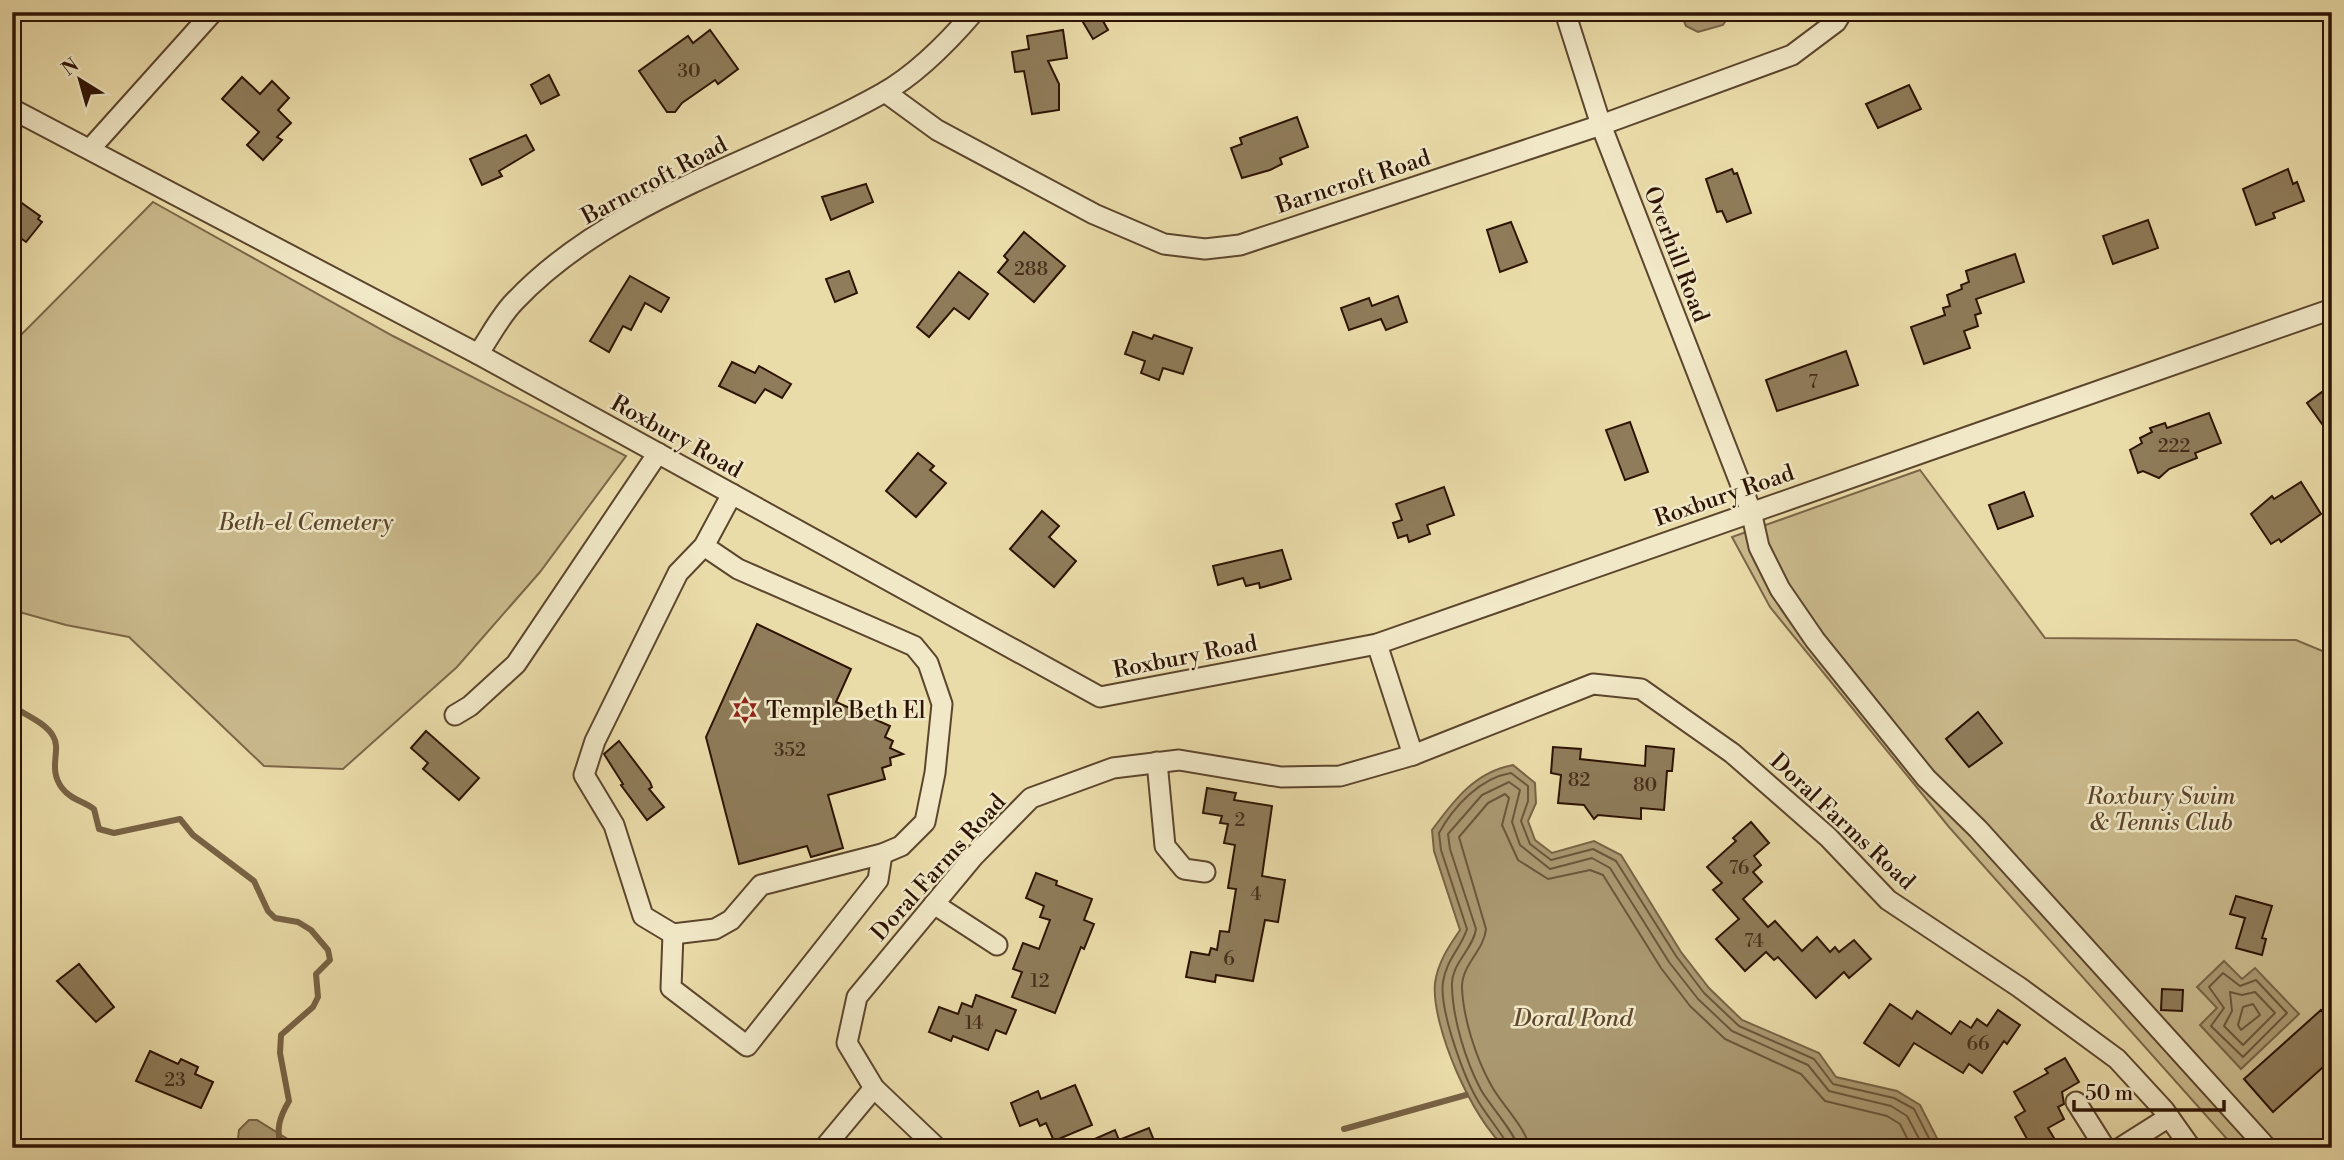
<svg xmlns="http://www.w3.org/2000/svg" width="2344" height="1160" font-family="'Libre Bodoni',serif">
<rect width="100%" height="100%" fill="#eadca9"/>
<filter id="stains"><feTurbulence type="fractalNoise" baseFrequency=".00286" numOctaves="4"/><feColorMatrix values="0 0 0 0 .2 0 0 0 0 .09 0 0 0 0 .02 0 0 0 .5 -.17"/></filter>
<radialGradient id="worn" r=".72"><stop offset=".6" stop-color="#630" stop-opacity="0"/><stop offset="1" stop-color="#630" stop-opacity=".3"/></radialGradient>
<g fill="#caba8d" stroke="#7c6648" stroke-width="2">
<polygon points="153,202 393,336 626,456 540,572 457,667 343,769 264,766 129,637 66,625 12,610 12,344"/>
<polygon points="1920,470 2045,638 2296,640 2332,655 2332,1148 2235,1148 1949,827 1770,607 1732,537"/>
</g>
<g fill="#aa9871" stroke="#786345" stroke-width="2">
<polygon points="1680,12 1731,12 1723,25 1698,32 1686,26"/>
<path d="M1513,765L1535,783L1536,803L1528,821L1535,840L1552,853L1594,841L1621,855L1681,952L1709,988L1742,1020L1819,1053L1836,1077L1897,1091L1920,1105L1942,1148H1506C1473,1121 1431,1026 1435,983C1438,962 1449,946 1460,930L1434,851L1432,830C1454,800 1475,772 1513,765Z"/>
<polygon points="2224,961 2242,979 2255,968 2299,1014 2241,1069 2200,1025 2217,1008 2197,987"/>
<polygon points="249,1120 257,1120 302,1148 237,1148 239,1130"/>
</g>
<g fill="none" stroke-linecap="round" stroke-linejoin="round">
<g stroke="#6c563a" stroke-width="2">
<polygon points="2223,973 2240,986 2256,980 2287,1013 2243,1057 2211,1026 2224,1008 2209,987"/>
<polygon points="2230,992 2242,995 2255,992 2275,1013 2243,1045 2224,1026 2232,1011"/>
<polygon points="2253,1004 2260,1015 2241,1030 2238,1025 2243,1007"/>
<path d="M1509,1148C1509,1143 1485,1113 1480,1104C1465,1081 1439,1010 1443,982C1446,960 1461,948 1467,929L1441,850L1439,833C1454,806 1480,778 1511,773L1528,786V801L1521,821L1530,844L1551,860L1593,849L1616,861L1676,956L1704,993L1739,1026L1814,1059L1833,1084L1894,1098L1914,1109L1934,1148"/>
<path d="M1518,1148C1518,1137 1489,1104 1481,1090C1466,1062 1453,1020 1452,987C1450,964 1473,950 1476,929L1450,849L1448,834L1482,795L1509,782L1520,790L1512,822L1520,845L1550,869L1592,858L1610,868L1669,962L1698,999L1732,1031L1808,1065L1829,1091L1891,1106L1907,1116L1924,1148"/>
<path d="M1529,1148C1528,1130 1501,1104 1491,1085C1476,1058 1463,1018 1462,987C1462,964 1484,951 1486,929L1459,837L1488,803L1505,794L1509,798L1502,825L1518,860L1548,879L1590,870L1603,875L1661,968L1690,1006L1725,1039L1801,1074L1825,1101L1887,1116L1900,1124L1912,1148"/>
</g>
<g stroke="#786345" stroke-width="6">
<path d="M12,706C24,714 46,723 53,736C62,750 47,768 62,788C71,800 84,801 94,809L99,829L114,833L180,819L193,835L254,881L268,911L275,918L298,922L311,930L328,950L330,960L316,974L318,997L313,1007L281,1035L280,1053L289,1101C279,1118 276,1129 281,1148"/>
<polyline points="1344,1129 1466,1095"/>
</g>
</g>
<g fill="#8f7c5a" stroke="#2d1304" stroke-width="2">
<polygon points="1077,12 1098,12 1108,30 1093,39"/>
<polygon points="710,30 738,69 718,84 715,80 682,103 675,112 667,112 639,71 688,36 693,43"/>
<polygon points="1063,30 1067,58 1048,61 1059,84 1059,110 1032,114 1024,71 1015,72 1012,52 1029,49 1027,36"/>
<polygon points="549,75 559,95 541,104 531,85"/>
<polygon points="242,77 260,94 272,81 289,98 278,110 291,123 277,137 282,140 263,160 247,145 259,132 222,99"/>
<polygon points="1909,85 1921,109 1878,128 1866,104"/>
<polygon points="1297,117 1308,147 1280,158 1282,164 1270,170 1242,178 1231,148 1242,144 1240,138 1245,136"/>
<polygon points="526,135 534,150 499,171 502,176 482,185 470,159"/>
<polygon points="1732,169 1734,174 1737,173 1751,213 1727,222 1722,211 1717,212 1706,179"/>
<polygon points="2288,169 2293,184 2297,182 2304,201 2273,213 2275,218 2256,225 2243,189"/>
<polygon points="866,184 873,202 831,220 822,197"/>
<polygon points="12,196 40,216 38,219 42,222 26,242 12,232"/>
<polygon points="2148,220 2158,248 2113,264 2103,236"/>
<polygon points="1511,222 1527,262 1500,272 1487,230"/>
<polygon points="1024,232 1065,266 1034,302 998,272 1008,260 1004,256"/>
<polygon points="2015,254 2024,282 1976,299 1981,313 1975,315 1978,326 1964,331 1970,348 1924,364 1911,327 1945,315 1943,308 1950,306 1947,295 1962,289 1961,285 1969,282 1966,271"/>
<polygon points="849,271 857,293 835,302 826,279"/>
<polygon points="959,272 988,294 969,319 954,308 929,337 917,327"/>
<polygon points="630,276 669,298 661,312 645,303 631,330 623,326 609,352 590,341"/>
<polygon points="1398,296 1407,322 1386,330 1381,319 1349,330 1341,308 1369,298 1372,306"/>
<polygon points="1133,332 1152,339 1154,335 1192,348 1183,374 1163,368 1159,380 1141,373 1145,361 1125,354"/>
<polygon points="1846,351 1858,385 1777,411 1766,380"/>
<polygon points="732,362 755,373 759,366 791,384 782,398 765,389 755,403 719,386"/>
<polygon points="2326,389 2332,397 2332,438 2307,403"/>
<polygon points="2209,413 2221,443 2195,453 2197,458 2169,469 2159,478 2143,471 2138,473 2130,450 2142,443 2140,438 2152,432 2150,428 2165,423 2167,428"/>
<polygon points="1630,422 1648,472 1625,480 1606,430"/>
<polygon points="918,453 934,466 930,470 946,483 916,517 886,491"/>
<polygon points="2301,482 2321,514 2281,542 2279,539 2271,544 2251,514 2272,496 2274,499"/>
<polygon points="1444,487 1454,515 1427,525 1430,534 1409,542 1407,535 1398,538 1393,523 1402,520 1396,504"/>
<polygon points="2024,492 2033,516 1998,529 1989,505"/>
<polygon points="1042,511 1059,526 1049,537 1076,561 1054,587 1010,549"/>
<polygon points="1282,550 1291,579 1260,588 1259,583 1246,586 1243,578 1218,585 1213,566"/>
<polygon points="757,624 851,669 836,702 890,726 885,737 893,741 890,748 903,754 890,758 891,765 882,768 885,779 828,795 843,848 811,857 807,846 739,864 706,737"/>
<polygon points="1978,712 2002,743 1969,767 1946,739"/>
<polygon points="426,731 479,778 459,800 423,769 428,763 411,748"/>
<polygon points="619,741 650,782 652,787 649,789 664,807 647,820 621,785 623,784 604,754"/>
<polygon points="1646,746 1674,749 1672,771 1667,771 1664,810 1641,808 1641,819 1598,815 1594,819 1584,805 1558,803 1561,775 1551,773 1553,747 1581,749 1580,759 1645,766"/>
<polygon points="1207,788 1236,793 1234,800 1272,806 1262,876 1285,880 1278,922 1265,920 1253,981 1216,975 1215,982 1186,977 1191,952 1209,955 1211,948 1217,950 1220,931 1229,932 1236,889 1228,888 1235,845 1224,843 1228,824 1220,823 1222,816 1203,813"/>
<polygon points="1751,822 1769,843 1754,856 1761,865 1753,872 1762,882 1743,899 1768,927 1775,921 1802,951 1817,937 1830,952 1835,947 1839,952 1854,940 1871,959 1849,978 1844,972 1816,998 1778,957 1774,960 1766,952 1745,971 1716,939 1739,919 1713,890 1722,883 1707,867 1736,841 1733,838"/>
<polygon points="1036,873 1057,881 1056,885 1092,899 1084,920 1094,924 1084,949 1081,947 1055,1013 1012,997 1022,972 1013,969 1023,943 1039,949 1050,920 1040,917 1044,906 1026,898"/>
<polygon points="2236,896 2272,906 2262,938 2266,939 2262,955 2236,948 2245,918 2230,914"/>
<polygon points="79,964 114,1007 96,1022 57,981"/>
<polygon points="2162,989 2183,990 2182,1011 2161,1010"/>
<polygon points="976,995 1016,1010 1006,1034 996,1030 988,1050 953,1036 951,1041 929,1032 939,1007 958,1014 962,1003 972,1007"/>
<polygon points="1890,1004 1912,1019 1917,1011 1951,1034 1960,1021 1971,1028 1977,1019 1987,1026 1998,1010 2020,1025 2007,1044 2004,1041 1982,1073 1969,1064 1963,1073 1914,1043 1899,1066 1864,1043"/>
<polygon points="2321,1010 2332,1022 2332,1059 2273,1112 2244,1079"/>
<polygon points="150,1051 178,1064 181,1059 198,1067 195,1074 213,1082 201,1108 136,1081"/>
<polygon points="2065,1058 2079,1082 2062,1092 2064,1104 2058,1107 2064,1119 2048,1128 2060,1148 2032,1148 2015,1117 2025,1111 2014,1092 2048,1073 2045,1069"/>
<polygon points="1075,1085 1092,1125 1054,1141 1046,1123 1040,1126 1037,1119 1020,1126 1011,1103 1038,1091 1041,1099"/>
<polygon points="1149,1128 1157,1148 1074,1148 1115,1130 1119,1140"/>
</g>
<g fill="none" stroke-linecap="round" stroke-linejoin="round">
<defs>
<g id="minor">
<polyline points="1565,12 1601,125 1751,511 1759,547 1780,589 1815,640 1926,778 1978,829 2267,1148"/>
<polyline points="885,92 937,130 1094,214 1164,244 1205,249 1240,245 1601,125 1792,55 1836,22 1842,12"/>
<polyline points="12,109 478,354 1100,697 1377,644 2332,309"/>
<polyline points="90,149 213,12"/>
<path d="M478,354C490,337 500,316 515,301C613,198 762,161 883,93C917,74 949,41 974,12"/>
<polyline points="704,546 738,569 914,646 928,663 942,704 935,773 925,822 901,846 882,854 761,885 731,920 715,929 673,934 643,916 614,825 584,775 595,741 678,573 704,546 732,494"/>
<polyline points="1377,644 1413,755"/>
<polyline points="455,715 470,706 516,664 658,453"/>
<polyline points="1157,762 1165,846 1184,869 1205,872"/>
<polyline points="934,904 997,945"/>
<polyline points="673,934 671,988 747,1046 878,880 882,854"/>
<polyline points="2076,1102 2105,1148"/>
<polyline points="824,1148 874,1088"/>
<polyline points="937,1148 874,1088 847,1043 857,997 974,856 1031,798 1113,768 1179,760 1281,777 1340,776 1413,755 1593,684 1641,689 1732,753 1828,837 1888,900 2019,987 2117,1059 2164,1110 2191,1148"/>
<polyline points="2120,1148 2169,1117"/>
</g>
</defs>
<use href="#minor" stroke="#5c452d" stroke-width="23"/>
<use href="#minor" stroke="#f1e8c7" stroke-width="19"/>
</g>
<defs>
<symbol id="synagogue-bare" viewBox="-9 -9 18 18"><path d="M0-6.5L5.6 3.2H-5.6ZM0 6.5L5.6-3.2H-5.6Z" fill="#8f2418" stroke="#f1e8c7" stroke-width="2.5" paint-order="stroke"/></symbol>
</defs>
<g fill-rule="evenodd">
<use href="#synagogue-bare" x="726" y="691" width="38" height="38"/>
</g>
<g text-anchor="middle" stroke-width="5" stroke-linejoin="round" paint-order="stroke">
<g font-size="19" fill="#462d1a">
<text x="689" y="77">30</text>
<text x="1031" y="275">288</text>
<text x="1813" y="388">7</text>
<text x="2174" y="452">222</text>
<text x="790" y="756">352</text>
<text x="1579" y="786">82</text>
<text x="1645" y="791">80</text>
<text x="1240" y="826">2</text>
<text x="1739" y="874">76</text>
<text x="1256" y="900">4</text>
<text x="1754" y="947">74</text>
<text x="1229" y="965">6</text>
<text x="1040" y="987">12</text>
<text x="974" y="1029">14</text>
<text x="1978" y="1050">66</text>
<text x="175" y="1086">23</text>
</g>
<g font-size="23" fill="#2d1304" stroke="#f1e8c7">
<text transform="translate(654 180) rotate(-28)" y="8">Barncroft Road</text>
<text transform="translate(1353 181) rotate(-18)" y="8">Barncroft Road</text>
<text transform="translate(1677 254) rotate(69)" y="8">Overhill Road</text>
<text transform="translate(677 436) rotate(29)" y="8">Roxbury Road</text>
<text transform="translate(1724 495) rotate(-19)" y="8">Roxbury Road</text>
<text transform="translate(1185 656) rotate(-11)" y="8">Roxbury Road</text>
<text transform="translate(1843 821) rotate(43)" y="8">Doral Farms Road</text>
<text transform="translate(938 867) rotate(-48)" y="8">Doral Farms Road</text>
</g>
<g font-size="23" font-style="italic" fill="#5c452d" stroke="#f1e8c7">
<text x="306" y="530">Beth-el Cemetery</text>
<text x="2161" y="804">Roxbury Swim<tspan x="2161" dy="26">&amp; Tennis Club</tspan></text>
</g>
<g font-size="23" fill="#2d1304" stroke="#f1e8c7" text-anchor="start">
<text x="766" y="718">Temple Beth El</text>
</g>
<g font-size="24" font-style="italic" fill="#5f4830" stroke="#f1e8c7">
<text x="1573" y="1026">Doral Pond</text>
</g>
</g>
<rect width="2344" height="1160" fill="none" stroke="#eadca9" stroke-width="42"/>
<rect x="14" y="14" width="2316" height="1132" fill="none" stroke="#2d1304" stroke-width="3.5"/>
<rect x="21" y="21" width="2302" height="1118" fill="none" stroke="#2d1304" stroke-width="2"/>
<g transform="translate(80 80) rotate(323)" stroke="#f1e8c7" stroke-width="5" paint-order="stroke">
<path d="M0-5L12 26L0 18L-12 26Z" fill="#2d1304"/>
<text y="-10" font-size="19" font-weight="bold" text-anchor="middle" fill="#2d1304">N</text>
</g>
<path d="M2074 1100v10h150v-10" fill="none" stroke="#2d1304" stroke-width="3.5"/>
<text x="2085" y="1100" font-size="21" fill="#2d1304" stroke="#f1e8c7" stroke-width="5" paint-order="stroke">50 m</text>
<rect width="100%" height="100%" filter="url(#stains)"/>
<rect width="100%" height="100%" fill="url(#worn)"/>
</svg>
